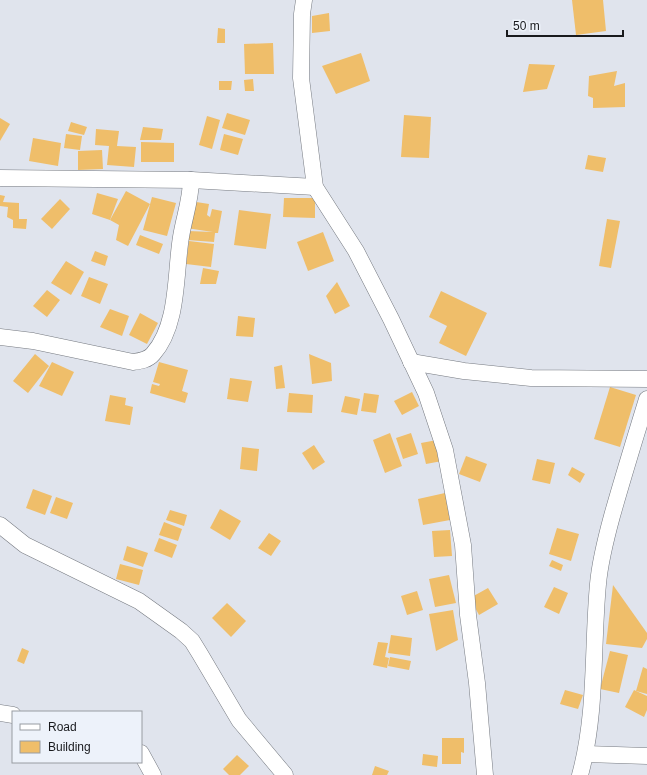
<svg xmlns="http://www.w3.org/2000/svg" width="647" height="775" font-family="Helvetica,sans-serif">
<rect width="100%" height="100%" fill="#e0e4ed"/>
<g fill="#efbe6a">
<polygon points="572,0 603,0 606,31 576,35"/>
<polygon points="329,13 330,31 312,33 312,16"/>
<polygon points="218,28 225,29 225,43 217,43"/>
<polygon points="273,43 274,74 245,74 244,44"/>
<polygon points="361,53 370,81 336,94 322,66"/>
<polygon points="529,64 555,65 547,89 523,92"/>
<polygon points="617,71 614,86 625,83 625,107 593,108 593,98 588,96 589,76"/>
<polygon points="253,79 254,91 245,91 244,80"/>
<polygon points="219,81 232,81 231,90 219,90"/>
<polygon points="227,113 250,120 245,135 222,128"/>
<polygon points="404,115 431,117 429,158 401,157"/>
<polygon points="207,116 220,120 212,149 199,145"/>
<polygon points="0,118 10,124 0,141"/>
<polygon points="71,122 87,127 84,135 68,131"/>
<polygon points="143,127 163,129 161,140 140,140"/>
<polygon points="96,129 119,131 117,146 136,147 134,167 107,165 109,146 95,145"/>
<polygon points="66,134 82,136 80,150 64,148"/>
<polygon points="224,134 243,139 238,155 220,150"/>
<polygon points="33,138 61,143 58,166 29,161"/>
<polygon points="141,142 174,143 174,162 141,162"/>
<polygon points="102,150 103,169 78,170 78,151"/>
<polygon points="588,155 606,158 603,172 585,169"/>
<polygon points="126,191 150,204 128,246 116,240 119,225 110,220"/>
<polygon points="97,193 118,199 110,220 92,214"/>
<polygon points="0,195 5,196 3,202 19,203 19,219 27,219 26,229 13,228 13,220 7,217 8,207 0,206"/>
<polygon points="152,197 176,203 167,236 143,230"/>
<polygon points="284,198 315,198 315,218 283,217"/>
<polygon points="60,199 70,209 52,229 41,219"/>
<polygon points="190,201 209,204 207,215 210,217 212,209 222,211 218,233 215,233 214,242 187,240 188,231 213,232 186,228"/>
<polygon points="239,210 271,214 266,249 234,245"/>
<polygon points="607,219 620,221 611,268 599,266"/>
<polygon points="323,232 334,261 308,271 297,242"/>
<polygon points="140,235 163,244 159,254 136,245"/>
<polygon points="189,241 214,244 211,267 186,264"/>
<polygon points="95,251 108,256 105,266 91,261"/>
<polygon points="66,261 84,272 71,295 51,283"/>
<polygon points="203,268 219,271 216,284 200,284"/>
<polygon points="89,277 108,284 100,304 81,296"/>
<polygon points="337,282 350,306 335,314 326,296"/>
<polygon points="47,290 60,300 47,317 33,306"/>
<polygon points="441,291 487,313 466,356 439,343 447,326 429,317"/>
<polygon points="110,309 129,316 122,336 100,327"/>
<polygon points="140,313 158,323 147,344 129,335"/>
<polygon points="238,316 255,318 253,337 236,336"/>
<polygon points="35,354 49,366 28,393 13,381"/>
<polygon points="309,354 331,363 332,381 312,384"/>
<polygon points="52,362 74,372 62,396 39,386"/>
<polygon points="159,362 188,370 182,391 188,393 185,403 150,393 152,384 159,386 160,384 153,382"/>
<polygon points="282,365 285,388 276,389 274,367"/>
<polygon points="230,378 252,381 248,402 227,399"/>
<polygon points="610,387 636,395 620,447 594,439"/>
<polygon points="412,392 419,406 402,415 394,401"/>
<polygon points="289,393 313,395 312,413 287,412"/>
<polygon points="364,393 379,395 376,413 361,411"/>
<polygon points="110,395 126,398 125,405 133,407 130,425 105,421"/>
<polygon points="345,396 360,399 357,415 341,412"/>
<polygon points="390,433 402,466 385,473 373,440"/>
<polygon points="411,433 418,454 403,459 396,438"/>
<polygon points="437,440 442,461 426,464 421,443"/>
<polygon points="314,445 325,462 313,470 302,453"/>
<polygon points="242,447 259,449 257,471 240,469"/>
<polygon points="466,456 487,464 480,482 459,474"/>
<polygon points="537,459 555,463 550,484 532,480"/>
<polygon points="572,467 585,474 580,483 568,475"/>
<polygon points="33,489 52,496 45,515 26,508"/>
<polygon points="445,493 450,520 423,525 418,499"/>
<polygon points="56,497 73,503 67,519 50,513"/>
<polygon points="220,509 241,521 230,540 210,528"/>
<polygon points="170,510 187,515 184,526 166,520"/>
<polygon points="164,522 182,529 178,541 159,535"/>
<polygon points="557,528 579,534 571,561 549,554"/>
<polygon points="450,530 452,556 434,557 432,531"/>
<polygon points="269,533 281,541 271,556 258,548"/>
<polygon points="159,538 177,545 172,558 154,551"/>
<polygon points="127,546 148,553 143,567 123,560"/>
<polygon points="552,560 563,565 561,571 549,566"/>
<polygon points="120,564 143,570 139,585 116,579"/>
<polygon points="449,575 456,603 435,607 429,579"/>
<polygon points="613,585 647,633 647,639 642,648 606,644"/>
<polygon points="554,587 568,593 559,614 544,607"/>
<polygon points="488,588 498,604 479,615 470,598"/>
<polygon points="417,591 423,610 407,615 401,596"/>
<polygon points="227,603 246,621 231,637 212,618"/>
<polygon points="453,610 458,640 436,651 429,614"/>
<polygon points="391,635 412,638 410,656 388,653"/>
<polygon points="378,642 388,643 385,657 389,658 387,668 373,665"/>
<polygon points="22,648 29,651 24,664 17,661"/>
<polygon points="610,651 628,655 619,693 600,689"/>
<polygon points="390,657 411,661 409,670 388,666"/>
<polygon points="643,667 647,669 647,694 636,691"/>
<polygon points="565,690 583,695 578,709 560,704"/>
<polygon points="634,690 647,696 647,710 644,717 625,707"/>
<polygon points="442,738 464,738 464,753 461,752 461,764 442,764"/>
<polygon points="423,754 438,756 437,767 422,765"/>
<polygon points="237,755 249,766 240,775 229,775 223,769"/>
<polygon points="375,766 389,771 387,775 372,775"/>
</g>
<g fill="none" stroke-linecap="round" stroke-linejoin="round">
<defs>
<g id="street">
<polyline points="304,0 302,14 301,78 315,187 356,251 391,319 426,393 445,450 463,545 468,615 477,683 485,775"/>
<polyline points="0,178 191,180 315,187"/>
<path d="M0,337L33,341L133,362C140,361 148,360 153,354C179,325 175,273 181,237C184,218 191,199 191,180"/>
<polyline points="411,362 464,371 531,378 647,379"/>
<polyline points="0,525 25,545 139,601 181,631 192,641 200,654 239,720 285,775"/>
<polyline points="0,713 13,715"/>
<polyline points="141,753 153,775"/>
<polyline points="586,754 647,756"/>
<path d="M580,775C597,713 592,648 598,584C600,561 606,538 612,516C623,477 635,438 647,399"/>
</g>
</defs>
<use href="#street" stroke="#767a81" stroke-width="17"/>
<use href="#street" stroke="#fff" stroke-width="16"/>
</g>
<rect x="12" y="711" width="130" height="52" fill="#edf2fa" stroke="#989ca2"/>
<rect x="20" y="724" width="20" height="6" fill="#ffffff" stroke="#989ca2"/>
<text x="48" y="731" font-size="12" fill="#191a1d">Road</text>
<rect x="20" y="741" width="20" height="12" fill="#efbe6a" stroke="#989ca2"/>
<text x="48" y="751" font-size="12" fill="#191a1d">Building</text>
<path d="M507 30v6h116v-6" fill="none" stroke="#191a1d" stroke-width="2"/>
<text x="513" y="30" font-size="12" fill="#191a1d" stroke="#edf2fa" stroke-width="3" paint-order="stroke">50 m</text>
</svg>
